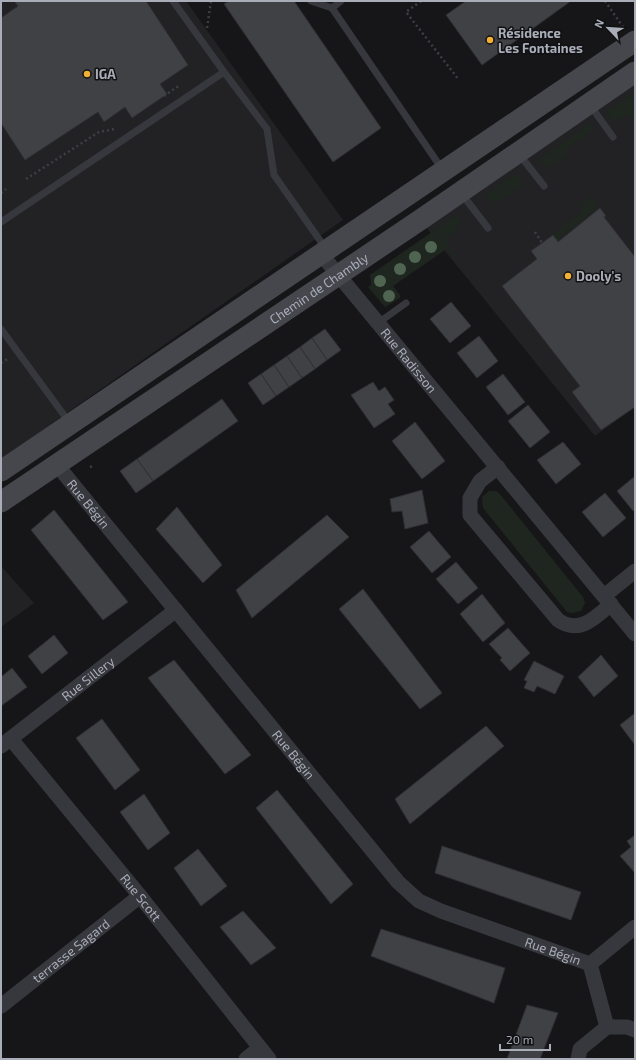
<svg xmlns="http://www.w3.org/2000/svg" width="636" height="1060" font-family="'Exo 2',sans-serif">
<rect width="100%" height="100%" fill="#161618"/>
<g fill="#222225">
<polygon points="1,1 186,1 343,220 1,459"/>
<polygon points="635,72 635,407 595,436 420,220"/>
<polygon points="1,566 34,603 1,627"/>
</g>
<g fill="#1e261f">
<polygon points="635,92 635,122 628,114 616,122 612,121 606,112"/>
<polygon points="591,123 595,129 565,150 568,154 567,156 550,167 544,165 538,160"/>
<polygon points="517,173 521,183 520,187 496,204 483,196"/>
<polygon points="591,196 599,207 560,237 562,239 558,242 552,235 583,210 579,205"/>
<path d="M458,214C465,228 455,231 444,239L459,257L457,259L448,248L393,286L400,295V298L385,307L368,287L371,285L370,275Z"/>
<polygon points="489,491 496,491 499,493 583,597 585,603 581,611 572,613 567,612 483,508 482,497"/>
</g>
<g fill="#404145" stroke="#303034">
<polygon points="14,1 146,1 188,65 160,84 167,94 132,118 125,107 104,122 98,112 25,160 1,123 1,18 18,6"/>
<polygon points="229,1 294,1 381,128 333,162 224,4"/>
<polygon points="466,1 571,1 482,65 446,15"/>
<polygon points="600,208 606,216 604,217 635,257 635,407 601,430 572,392 580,386 502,286 537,259 531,251 553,235 558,242"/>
<polygon points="451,302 471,326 450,343 430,319"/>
<polygon points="325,329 341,350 327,360 312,338"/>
<polygon points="479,336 498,361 477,378 457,353"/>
<polygon points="312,338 327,360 315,369 300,347"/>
<polygon points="300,347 315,369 302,378 287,356"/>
<polygon points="287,356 302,378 289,387 274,365"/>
<polygon points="274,365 289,387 276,396 261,374"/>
<polygon points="261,374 276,396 263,405 248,383"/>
<polygon points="503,374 525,402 508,415 486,387"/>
<polygon points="373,382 379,391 385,387 394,400 388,404 395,414 374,428 351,395"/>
<polygon points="222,399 238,421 153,481 137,459"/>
<polygon points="528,405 550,432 530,448 508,421"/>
<polygon points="415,422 445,461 422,479 392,441"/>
<polygon points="563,442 581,464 556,484 537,460"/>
<polygon points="137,459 153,481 136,493 120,471"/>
<polygon points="635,476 635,509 633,511 617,491"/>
<polygon points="422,490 428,523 405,529 402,511 392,512 390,499"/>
<polygon points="605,493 626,518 603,537 582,512"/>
<polygon points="177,507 222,565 203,583 156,529"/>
<polygon points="54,510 128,602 103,620 31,530"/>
<polygon points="327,515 349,537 252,618 236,590"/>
<polygon points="429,531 451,557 432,573 410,547"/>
<polygon points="456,562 478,588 458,604 436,579"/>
<polygon points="363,589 442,693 420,709 339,609"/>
<polygon points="482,594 505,623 483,642 460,614"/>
<polygon points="508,628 530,653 510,671 500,660 502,658 489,644"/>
<polygon points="54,635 68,653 42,674 28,656"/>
<polygon points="601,655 618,676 594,697 578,677"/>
<polygon points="174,660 251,755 225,774 148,678"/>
<polygon points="534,661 564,676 555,694 537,686 534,692 524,688 527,681 524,680"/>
<polygon points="12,668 27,687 1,706 1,677"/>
<polygon points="635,713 635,745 620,725"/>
<polygon points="102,719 140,770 115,790 76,738"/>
<polygon points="486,726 504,746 410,824 395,799"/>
<polygon points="277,790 353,884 331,904 256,808"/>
<polygon points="144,794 170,833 148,850 120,812"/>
<polygon points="635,835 635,873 620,856 631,847 627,841"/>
<polygon points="442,846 581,892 571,920 435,873"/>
<polygon points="198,849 227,886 201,906 174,868"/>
<polygon points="243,911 276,948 251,965 220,927"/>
<polygon points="381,929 505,968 494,1003 371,956"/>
<polygon points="527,1005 558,1013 540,1059 507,1059"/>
</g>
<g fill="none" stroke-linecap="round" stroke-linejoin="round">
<g stroke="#3d3f44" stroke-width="2.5" stroke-dasharray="2 3" stroke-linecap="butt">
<polyline points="421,1 406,12 459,80"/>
<polyline points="605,1 623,27"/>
<polyline points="207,28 211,1"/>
<polyline points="164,96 180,85"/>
<polyline points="26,179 99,132 115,129"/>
<polyline points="1,193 6,189"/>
<polyline points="535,232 542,243"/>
<polyline points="1,363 9,358"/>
<polyline points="90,467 93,466"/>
</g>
<g stroke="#37383d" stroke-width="7">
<polyline points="311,1 332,8 442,169"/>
<polyline points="332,8 341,1"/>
<polyline points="224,72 267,129 274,175 326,249"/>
<polyline points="590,105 613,137"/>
<polyline points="519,154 544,186"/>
<polyline points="461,193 488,228"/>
<polyline points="1,222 224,72 173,1"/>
<polyline points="378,323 406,303"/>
<polyline points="1,329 69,422"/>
</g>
<g stroke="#37383d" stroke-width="15">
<path id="s1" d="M321,254L635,634"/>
<path id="s2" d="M57,465L398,882L419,901L441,911L590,964L635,927"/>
<path d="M498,467L480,481L470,498V515L558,620C579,635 595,618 611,604"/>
<polyline points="604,596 635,571"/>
<path id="s3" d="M11,739L140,896L269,1059"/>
<path id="s4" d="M1,746L176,610"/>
<polyline points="590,964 607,1027"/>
<path id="s5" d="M1,1006L140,896"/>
<polyline points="246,1059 260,1048"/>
<polyline points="578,1059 580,1049 607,1027 627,1027 635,1030"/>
</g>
<g stroke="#45474d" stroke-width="21">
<polyline points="1,471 635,41"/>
<path id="s6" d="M1,502L420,220L635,72"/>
</g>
</g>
<g fill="#506452">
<circle cx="431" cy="247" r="6"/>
<circle cx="415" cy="257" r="6"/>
<circle cx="400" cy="269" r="6"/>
<circle cx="380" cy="281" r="6"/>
<circle cx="389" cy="296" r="6"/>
</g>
<g fill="#f2b134" stroke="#111113" stroke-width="1.5">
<circle cx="490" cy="40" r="4"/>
<circle cx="87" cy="74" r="4"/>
<circle cx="568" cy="276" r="4"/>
</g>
<g text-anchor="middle" stroke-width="3" stroke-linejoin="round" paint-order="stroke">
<g font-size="13" font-weight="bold" fill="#a8adb8" stroke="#111113" text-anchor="start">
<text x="498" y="38">Résidence<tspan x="498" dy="15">Les Fontaines</tspan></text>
<text x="95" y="79">IGA</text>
<text x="576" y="281">Dooly's</text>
</g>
<g font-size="13" fill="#a8adb8" stroke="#111113">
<text dy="5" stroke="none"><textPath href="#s6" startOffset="383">Chemin de Chambly</textPath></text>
<text dy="5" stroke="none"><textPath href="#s1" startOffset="138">Rue Radisson</textPath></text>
<text dy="5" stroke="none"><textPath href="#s2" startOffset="50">Rue Bégin</textPath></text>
<text dy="5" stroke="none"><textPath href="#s4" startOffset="110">Rue Sillery</textPath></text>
<text dy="5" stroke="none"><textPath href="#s2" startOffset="374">Rue Bégin</textPath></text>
<text dy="5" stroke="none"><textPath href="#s3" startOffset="205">Rue Scott</textPath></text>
<text dy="5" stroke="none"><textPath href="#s5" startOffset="89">terrasse Sagard</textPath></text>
<text dy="5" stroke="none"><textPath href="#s2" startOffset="710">Rue Bégin</textPath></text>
</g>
</g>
<rect width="636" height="1060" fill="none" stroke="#a8adb8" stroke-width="4"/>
<g transform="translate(608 28) rotate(295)" stroke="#111113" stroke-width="3" paint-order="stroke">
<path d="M0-3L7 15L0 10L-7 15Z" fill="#a8adb8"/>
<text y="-6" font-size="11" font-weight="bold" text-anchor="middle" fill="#a8adb8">N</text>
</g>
<path d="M500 1044v6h50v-6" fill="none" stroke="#a8adb8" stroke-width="2"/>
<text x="506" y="1044" font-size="12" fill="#a8adb8" stroke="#111113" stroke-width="3" paint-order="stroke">20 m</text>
</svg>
